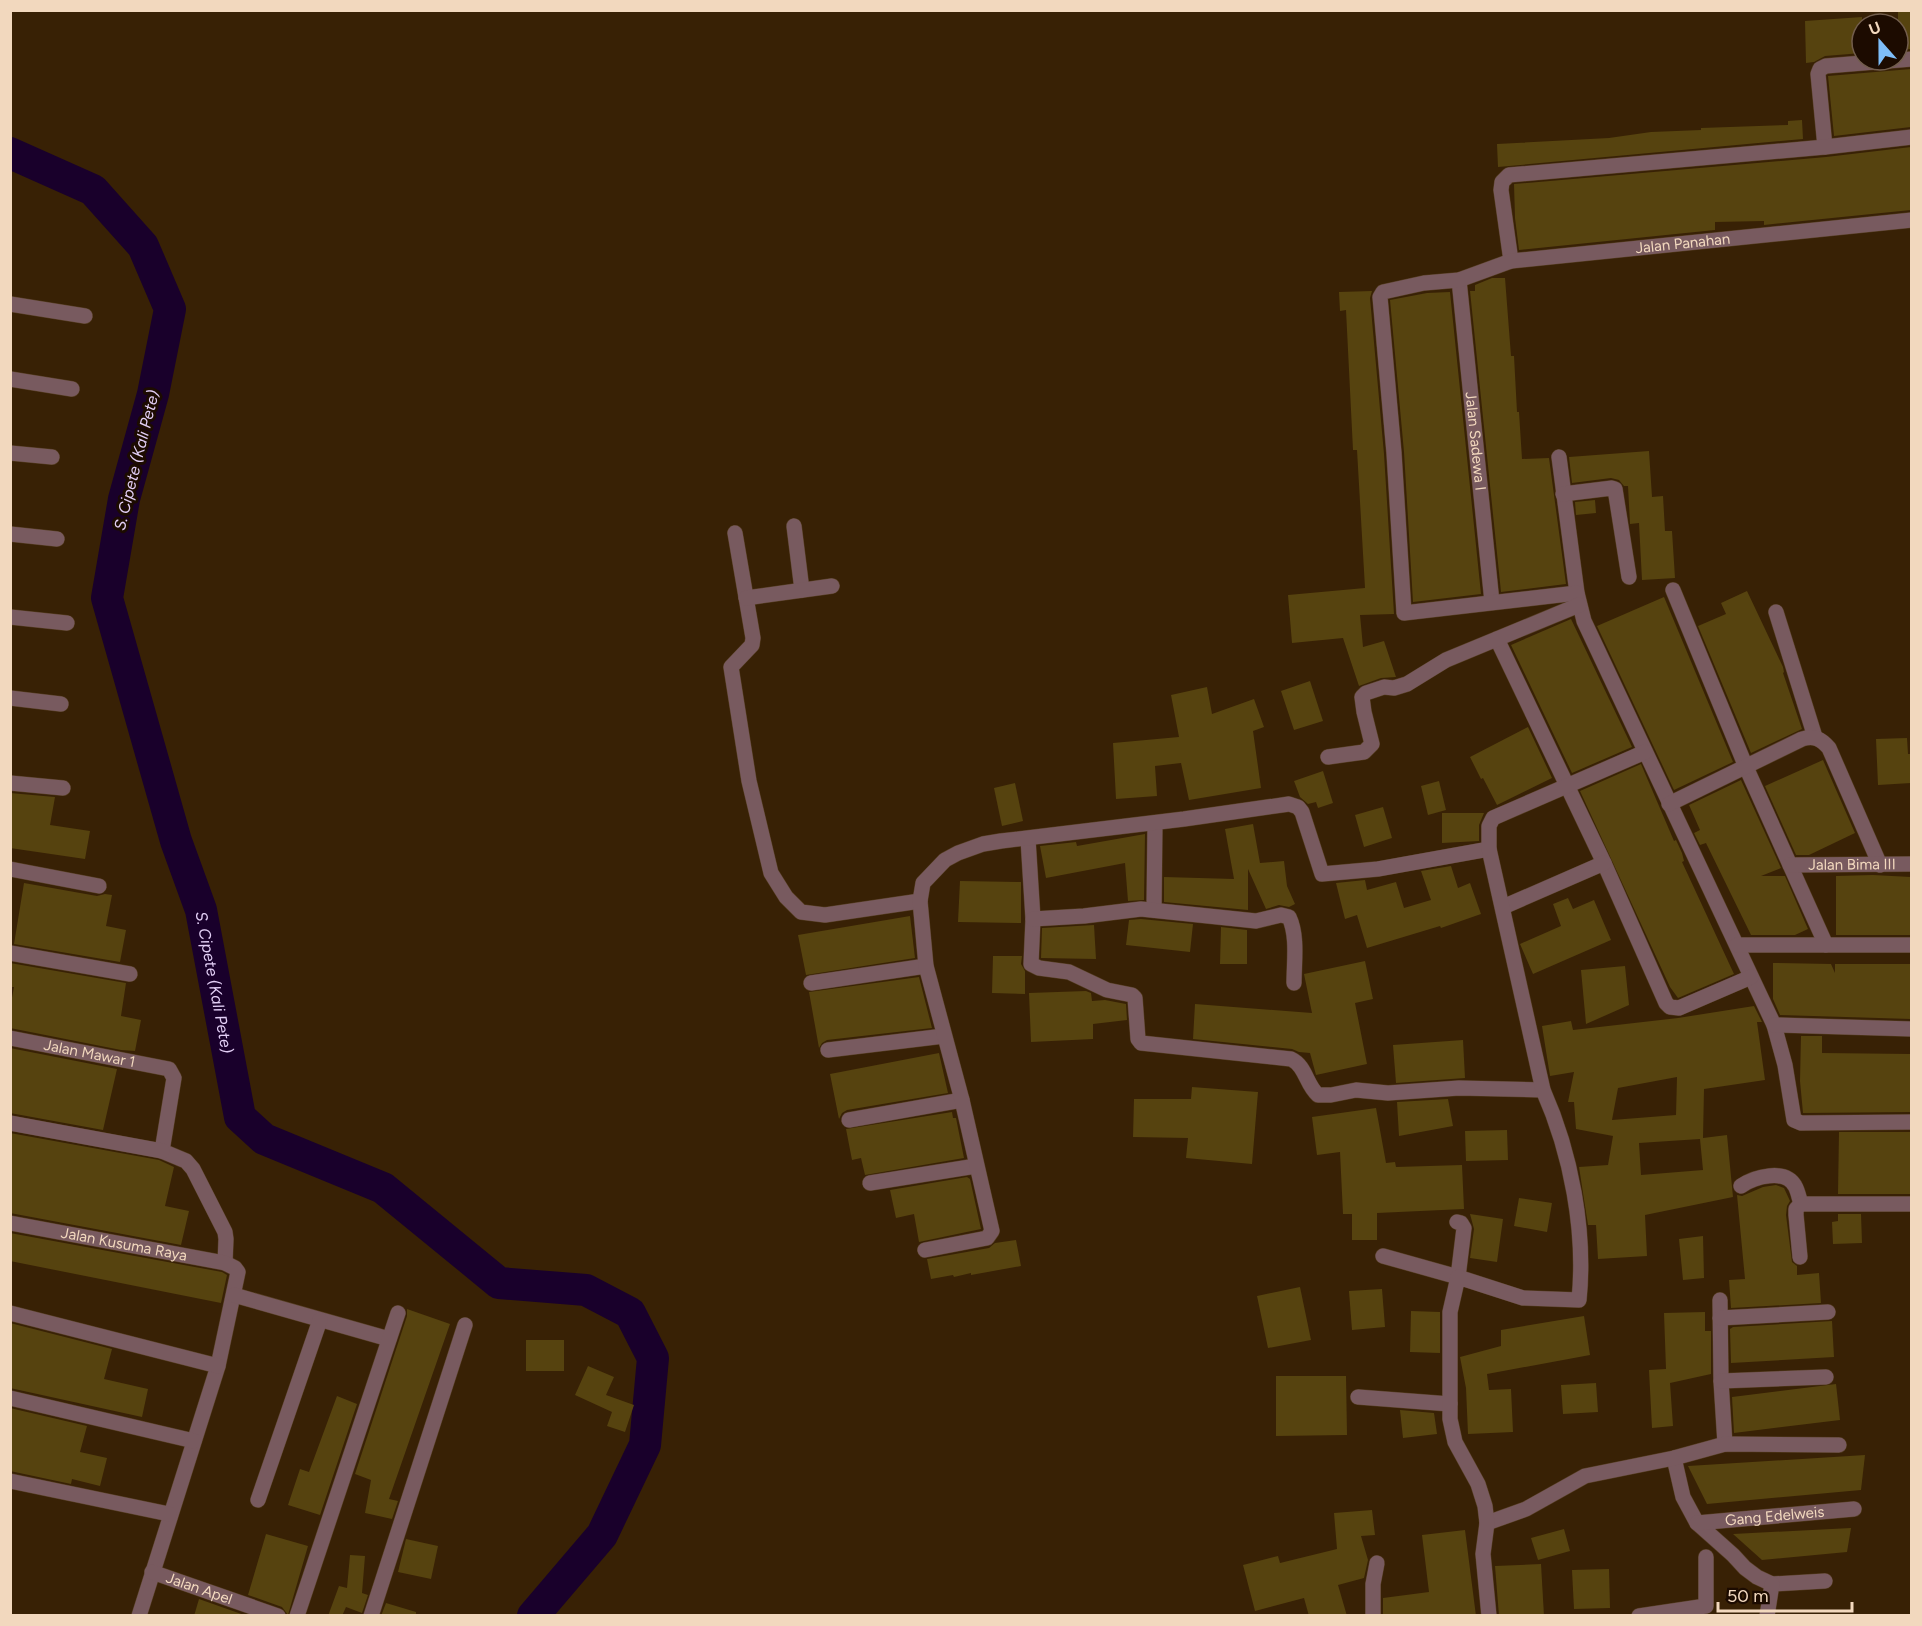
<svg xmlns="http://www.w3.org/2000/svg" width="1922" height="1626" font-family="Figtree,sans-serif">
<rect width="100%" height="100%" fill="#382105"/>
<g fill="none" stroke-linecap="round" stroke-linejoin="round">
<path stroke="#19002b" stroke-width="32" id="s1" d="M10,153L93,190L143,246L170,309L153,394L124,499L107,598L176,841L201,910L240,1117L264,1139L383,1188L499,1283L586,1290L630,1313L653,1358L645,1445L602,1535L533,1616"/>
</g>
<g fill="#56430f" fill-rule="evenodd">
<polygon points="1898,11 1911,11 1911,49 1898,50"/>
<polygon points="1862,17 1862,53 1825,56 1814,62 1806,63 1805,21"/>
<polygon points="1911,69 1911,127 1834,136 1828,76"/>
<polygon points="1802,120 1803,139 1498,167 1497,144 1609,138 1651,132 1701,130 1701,128 1788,125 1788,121"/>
<polygon points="1911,147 1911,210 1764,225 1764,221 1715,222 1715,230 1519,250 1515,218 1514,184 1826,157"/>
<polygon points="1492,278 1505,278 1511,356 1514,356 1517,412 1519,412 1522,459 1549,458 1566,584 1501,592 1470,291 1475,291 1475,285"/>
<polygon points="1372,291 1370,298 1384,454 1394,614 1360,615 1363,647 1384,641 1396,677 1381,678 1359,686 1343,638 1292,643 1288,595 1365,588 1357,450 1353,450 1346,310 1340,311 1339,292"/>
<polygon points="1450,292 1481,594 1413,602 1404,452 1390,300 1427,293"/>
<polygon points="1649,451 1652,497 1663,496 1665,531 1672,531 1675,578 1642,580 1639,523 1630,524 1628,486 1624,486 1619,480 1611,478 1572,483 1569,457"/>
<polygon points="1595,500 1596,513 1576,515 1575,502"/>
<polygon points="1747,591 1783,667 1784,672 1783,673 1802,729 1751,753 1698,626 1726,614 1721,603"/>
<polygon points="1664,597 1733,762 1674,790 1597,626"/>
<polygon points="1571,619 1632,747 1572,773 1511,645"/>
<polygon points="1310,681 1323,721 1294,730 1281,691"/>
<polygon points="1207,687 1212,714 1254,699 1264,727 1253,731 1261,788 1189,800 1181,763 1155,766 1157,796 1116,799 1113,743 1179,737 1171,695"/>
<polygon points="1528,727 1552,778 1497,805 1483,778 1481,779 1470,757"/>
<polygon points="1907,738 1908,754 1911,754 1911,783 1878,785 1876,739"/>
<polygon points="1823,760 1855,833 1809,855 1796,855 1765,786"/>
<polygon points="1641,764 1674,841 1676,840 1682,853 1684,861 1682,862 1734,974 1678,998 1670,987 1580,791"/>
<polygon points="1323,771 1333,803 1318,808 1316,802 1308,804 1300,797 1294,781"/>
<polygon points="1741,780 1781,868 1761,876 1785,876 1808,929 1795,935 1751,935 1706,843 1700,845 1694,833 1700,830 1689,805"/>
<polygon points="1439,781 1446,810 1428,815 1421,786"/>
<polygon points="1015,783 1023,821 1002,826 994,788"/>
<polygon points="10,793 55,797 50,825 90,831 85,859 10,848"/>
<polygon points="1383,807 1392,838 1364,847 1355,815"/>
<polygon points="1442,813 1484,813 1479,825 1479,841 1442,843"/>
<polygon points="1253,824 1260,863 1284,861 1287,886 1295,904 1289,907 1279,905 1266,909 1248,869 1248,910 1164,902 1164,877 1234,879 1225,829"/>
<polygon points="1145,834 1144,900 1128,901 1125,863 1046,878 1040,846 1076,842 1077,846"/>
<polygon points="1451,866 1458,888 1470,883 1481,914 1441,928 1440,926 1367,948 1357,915 1345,919 1336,883 1365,880 1367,890 1396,882 1404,908 1431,900 1421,871"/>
<polygon points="1873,875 1911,877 1911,935 1836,935 1836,876"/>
<polygon points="960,881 1021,882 1021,923 958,922"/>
<polygon points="24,883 97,896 105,894 112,895 106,926 126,930 120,962 14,944"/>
<polygon points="1568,898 1573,909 1594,900 1611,940 1533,974 1520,944 1561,926 1553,904"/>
<polygon points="910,916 915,958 806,975 798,935"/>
<polygon points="1141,919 1193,924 1190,952 1126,945 1129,920"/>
<polygon points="1094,925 1096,959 1041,958 1042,928"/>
<polygon points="1221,927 1247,930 1247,964 1220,964"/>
<polygon points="993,956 1022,956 1021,964 1025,971 1025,994 992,993"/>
<polygon points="1365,961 1373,999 1355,1003 1367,1064 1316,1075 1310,1053 1299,1052 1292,1049 1193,1039 1195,1004 1312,1013 1304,974"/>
<polygon points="10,963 126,983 121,1016 141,1020 135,1051 121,1050 10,1028 10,1008 14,987 10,987"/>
<polygon points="1773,963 1831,964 1835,973 1835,964 1910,964 1911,1019 1780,1015 1773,999"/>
<polygon points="1625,966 1629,1005 1586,1024 1581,970"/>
<polygon points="919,977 932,1028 827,1040 822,1043 819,1048 809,992"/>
<polygon points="1086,991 1091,993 1092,1001 1105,1000 1126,1004 1127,1020 1093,1024 1093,1039 1031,1042 1029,993"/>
<path d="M1754,1006L1762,1022H1757L1765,1080L1704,1089L1703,1138L1727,1135L1733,1197L1645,1215L1647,1256L1598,1259L1596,1225H1588L1579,1167L1608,1165L1613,1136L1576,1129L1574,1102H1568L1574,1072L1550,1076L1542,1026L1571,1021L1573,1030L1678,1018ZM1677,1077L1676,1115L1612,1120L1618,1088ZM1700,1139L1703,1170L1641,1175L1639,1143Z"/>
<polygon points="1801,1036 1822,1036 1822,1053 1911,1054 1911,1112 1803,1113 1800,1081"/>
<polygon points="1463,1040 1465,1078 1396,1083 1393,1045"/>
<polygon points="10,1048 117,1069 103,1130 10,1113"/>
<polygon points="939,1053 948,1093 847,1110 842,1113 839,1119 830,1074"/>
<polygon points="1192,1087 1258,1092 1252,1164 1186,1158 1188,1138 1133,1137 1134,1099 1191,1099"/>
<polygon points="1448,1099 1453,1126 1399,1136 1397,1102"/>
<polygon points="1376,1108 1386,1163 1395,1162 1396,1167 1462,1165 1464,1209 1377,1213 1377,1240 1352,1240 1352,1214 1343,1214 1340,1152 1317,1155 1312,1117"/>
<polygon points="952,1112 953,1118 956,1118 964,1158 865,1175 861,1158 852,1160 846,1129"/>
<polygon points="1507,1130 1508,1160 1466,1161 1465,1131"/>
<polygon points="1839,1132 1911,1132 1911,1194 1838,1194"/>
<polygon points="10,1133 159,1160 174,1167 165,1206 189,1211 181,1245 10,1213"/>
<polygon points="967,1177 970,1179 981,1229 919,1242 914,1214 896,1218 890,1190"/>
<polygon points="1776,1185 1784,1188 1790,1201 1787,1206 1786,1215 1792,1262 1797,1266 1797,1275 1819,1273 1821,1303 1731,1308 1729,1280 1745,1279 1737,1195 1742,1196 1763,1187"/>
<polygon points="1519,1198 1552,1203 1547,1232 1514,1226"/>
<polygon points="1470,1214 1503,1219 1497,1262 1470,1258 1474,1229"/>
<polygon points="1838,1214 1861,1214 1862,1243 1833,1244 1832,1222 1838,1221"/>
<polygon points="10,1233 222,1272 227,1275 221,1303 10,1261"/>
<polygon points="1703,1236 1704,1278 1683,1280 1679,1239"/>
<polygon points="1016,1240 1021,1266 971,1275 971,1273 954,1277 953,1275 931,1279 927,1259 989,1248 995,1243"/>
<polygon points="1300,1287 1311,1340 1268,1348 1257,1296"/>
<polygon points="1382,1289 1385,1327 1352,1330 1349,1291"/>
<polygon points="407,1309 450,1324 389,1499 398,1501 392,1519 365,1513 371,1480 355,1474 407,1316"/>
<polygon points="1411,1311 1440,1312 1440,1353 1410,1352"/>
<polygon points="1705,1312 1705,1331 1711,1331 1711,1374 1670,1383 1673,1426 1652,1428 1649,1370 1666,1369 1664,1313"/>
<polygon points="1584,1316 1590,1355 1487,1374 1489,1390 1511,1389 1513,1432 1468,1434 1466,1388 1460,1357 1501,1346 1501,1330"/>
<polygon points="1832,1321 1834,1357 1731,1363 1730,1329 1733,1327"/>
<polygon points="10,1323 112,1349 104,1379 148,1389 142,1417 10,1388"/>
<rect x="526" y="1340" width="38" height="31"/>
<polygon points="588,1366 614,1377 606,1395 634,1405 625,1432 607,1426 612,1412 575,1395"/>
<polygon points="1276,1376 1346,1376 1347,1435 1276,1436"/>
<polygon points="1596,1383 1598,1412 1563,1414 1561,1385"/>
<polygon points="1836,1384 1840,1420 1734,1433 1732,1397"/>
<polygon points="337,1396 357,1404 320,1515 288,1505 300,1469 309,1472"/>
<polygon points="10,1408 87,1426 80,1452 107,1458 100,1486 72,1479 71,1484 10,1471"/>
<polygon points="1400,1410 1434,1413 1437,1434 1403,1438"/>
<polygon points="1865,1455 1861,1490 1707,1504 1688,1466"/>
<polygon points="1372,1510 1375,1535 1361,1536 1368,1560 1364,1578 1338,1585 1347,1616 1309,1616 1304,1598 1255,1611 1243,1565 1278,1556 1280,1563 1337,1549 1334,1513"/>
<polygon points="1851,1528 1847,1552 1762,1560 1733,1534"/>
<polygon points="1564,1529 1570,1551 1538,1560 1531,1538"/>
<polygon points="1465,1530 1476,1616 1383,1616 1383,1598 1429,1592 1422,1535"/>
<polygon points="266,1534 308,1546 288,1615 282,1607 248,1595"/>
<polygon points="406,1539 438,1546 431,1579 398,1572"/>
<polygon points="350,1555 365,1556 362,1593 368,1595 362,1613 346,1607 342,1616 328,1616 339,1586 347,1588"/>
<polygon points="1541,1564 1544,1616 1499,1616 1495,1566"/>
<polygon points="1609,1569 1610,1608 1574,1609 1572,1570"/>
<polygon points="199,1599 247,1616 194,1616"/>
<polygon points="386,1603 416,1612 416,1616 381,1616"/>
</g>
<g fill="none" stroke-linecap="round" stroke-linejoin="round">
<defs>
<g id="minor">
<polyline points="1825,147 1818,74 1820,69 1826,66 1912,59"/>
<polyline points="1511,261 1501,190 1502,182 1509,175 1825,147 1912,137"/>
<path id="s2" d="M1459,280L1492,602"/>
<polyline points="10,304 85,316"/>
<polyline points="10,379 72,389"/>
<polyline points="10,453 52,457"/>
<polyline points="1559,457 1577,593 1584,621 1774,1025 1785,1065 1794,1120 1801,1123 1912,1122"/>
<polyline points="1563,494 1612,488 1615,489 1629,577"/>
<polyline points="794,526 802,590"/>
<polyline points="735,533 753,638 752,645 731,667 749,781 771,873 786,897 801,912 825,915 920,901"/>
<polyline points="10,534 57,539"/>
<polyline points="1673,590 1746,767 1826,945"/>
<path id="s3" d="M1577,593L1404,613L1394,453L1380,297L1383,292L1424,283L1459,280L1511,261L1912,220"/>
<polyline points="746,598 832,586"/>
<polyline points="1776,612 1815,737"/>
<polyline points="10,617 67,623"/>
<polyline points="1497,639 1604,863 1666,1003 1670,1007 1679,1008 1751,977"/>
<polyline points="10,698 61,704"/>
<polyline points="1328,757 1364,752 1372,744 1364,712 1362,697 1366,693 1384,687 1394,688 1407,684 1446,660 1579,605"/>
<polyline points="10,783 63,788"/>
<path d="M1669,804L1802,739C1814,735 1821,739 1829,748L1880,865"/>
<path d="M1028,839L1033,919L1031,964L1039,968L1069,972L1107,990L1132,995L1135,998L1138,1039L1141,1043L1291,1059C1306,1066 1306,1085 1318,1095H1331L1356,1090L1388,1093L1459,1088L1543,1090"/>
<path id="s4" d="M1790,865L1912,864"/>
<polyline points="10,869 99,886"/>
<polyline points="1503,907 1604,863"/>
<polyline points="1154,910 1155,823"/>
<path d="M1033,919L1084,916L1141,909L1256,921L1281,915L1289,917C1298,936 1294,962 1294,983"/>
<polyline points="1737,945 1912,945"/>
<polyline points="10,953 130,974"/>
<polyline points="811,983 926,966"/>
<polyline points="1774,1025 1912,1029"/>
<path id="s5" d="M10,1038L169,1069L174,1078L162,1151L186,1161L193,1169L225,1232L226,1239L225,1263"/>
<polyline points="828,1050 944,1036"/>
<polyline points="849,1120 962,1100"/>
<polyline points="10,1123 162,1151"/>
<polyline points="870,1183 976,1166"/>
<path d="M1741,1186C1754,1177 1785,1168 1795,1186C1798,1191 1799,1198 1801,1204"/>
<path id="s6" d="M10,1223L225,1263L235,1268L238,1272L218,1366L139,1616"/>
<polyline points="925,1250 987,1238 992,1231 962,1100 926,966 920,901 923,883 945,860 958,853 983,844 1001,841 1184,819 1289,804 1298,807 1302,812 1322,874 1378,869 1489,849"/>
<polyline points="1383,1256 1458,1277 1464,1228 1461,1223 1457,1222"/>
<polyline points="1800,1257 1796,1215 1796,1209 1801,1204 1912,1204"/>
<polyline points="234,1295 389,1339"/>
<polyline points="1720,1300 1721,1381 1725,1444"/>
<polyline points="10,1313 218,1366"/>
<polyline points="1720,1318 1828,1312"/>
<polyline points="1721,1381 1826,1377"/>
<polyline points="1358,1397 1450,1404"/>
<polyline points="10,1398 194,1441"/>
<polyline points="1674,1458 1683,1497 1697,1523 1733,1555 1745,1568 1757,1577 1772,1584 1825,1581"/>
<polyline points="10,1481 169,1514"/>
<polyline points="258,1500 320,1320"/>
<polyline points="1487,1523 1526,1509 1585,1476 1674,1458 1725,1444 1839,1445"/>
<path id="s7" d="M1697,1523L1854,1509"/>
<path id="s8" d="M152,1572L278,1616"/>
<polyline points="297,1616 398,1313"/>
<polyline points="371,1616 465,1325"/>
<polyline points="1373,1616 1373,1584 1377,1563"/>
<path d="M1489,1616L1483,1554L1487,1523L1485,1506L1478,1484L1455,1442L1450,1419V1312L1458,1277L1523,1298L1579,1300C1586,1231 1571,1153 1543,1090L1489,849V826L1493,818L1645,752"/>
<polyline points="1639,1616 1706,1606 1706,1557"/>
<polyline points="1767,1616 1772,1584"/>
</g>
</defs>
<use href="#minor" stroke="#563e23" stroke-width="16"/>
<use href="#minor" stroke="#785a5f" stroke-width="15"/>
</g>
<g text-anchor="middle" stroke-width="6" stroke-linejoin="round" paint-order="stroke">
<g font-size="15" fill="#f2d8be" stroke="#1c0b00">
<text dy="5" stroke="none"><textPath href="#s3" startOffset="802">Jalan Panahan</textPath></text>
<text dy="5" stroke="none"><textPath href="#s2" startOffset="162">Jalan Sadewa I</textPath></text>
<text dy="5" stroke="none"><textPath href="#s4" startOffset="62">Jalan Bima III</textPath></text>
<text dy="5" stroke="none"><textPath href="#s5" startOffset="81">Jalan Mawar 1</textPath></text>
<text dy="5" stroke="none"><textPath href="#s6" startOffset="116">Jalan Kusuma Raya</textPath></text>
<text dy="5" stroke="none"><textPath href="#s7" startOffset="78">Gang Edelweis</textPath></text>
<text dy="5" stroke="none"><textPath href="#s8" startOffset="50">Jalan Apel</textPath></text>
</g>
<g font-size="16" font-style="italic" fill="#e3cff6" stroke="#1c0b00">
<text transform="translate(136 460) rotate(-76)" y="6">S. Cipete (Kali Pete)</text>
<text dy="6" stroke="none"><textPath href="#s1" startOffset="930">S. Cipete (Kali Pete)</textPath></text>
</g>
</g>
<rect width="1922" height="1626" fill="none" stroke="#f2d8be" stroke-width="24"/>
<g transform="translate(1880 42) rotate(339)"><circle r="28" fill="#1c0b00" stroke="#725d4c" stroke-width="1.5"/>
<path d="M0-4.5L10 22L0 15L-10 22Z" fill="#7ebef9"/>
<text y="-9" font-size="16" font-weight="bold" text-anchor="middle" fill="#f2d8be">U</text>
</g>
<path d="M1718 1602v9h134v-9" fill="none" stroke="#f2d8be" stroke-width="3"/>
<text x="1727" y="1602" font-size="18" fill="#f2d8be" stroke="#1c0b00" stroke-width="4.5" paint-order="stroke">50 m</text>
</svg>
